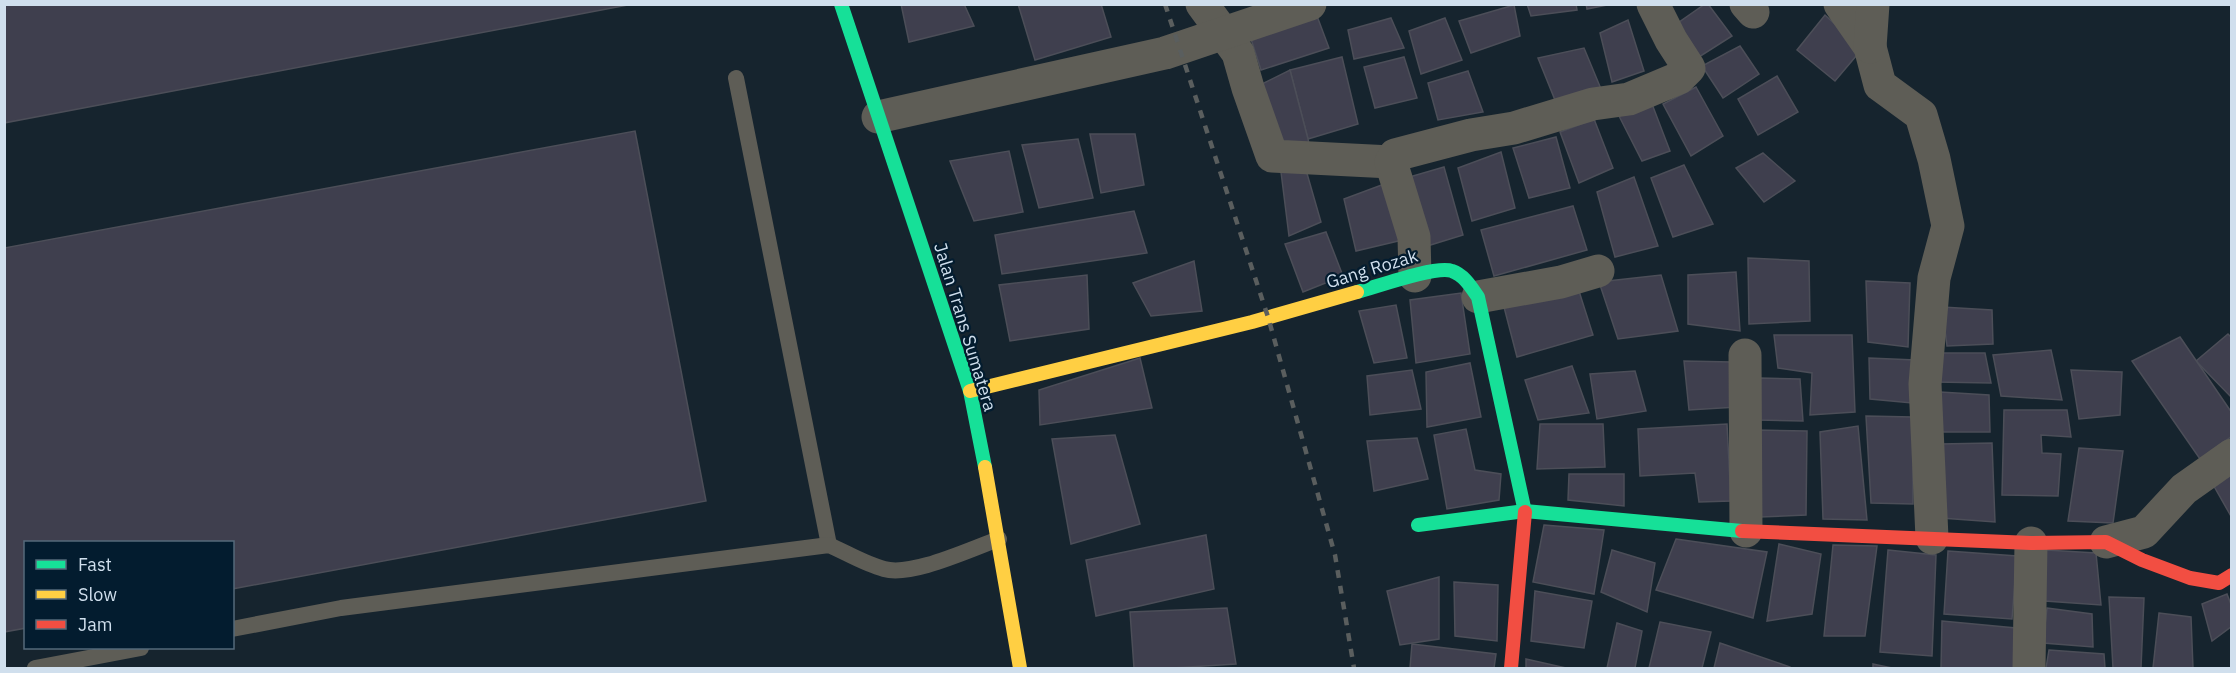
<svg xmlns="http://www.w3.org/2000/svg" width="2236" height="673" font-family="'IBM Plex Sans',sans-serif">
<rect width="100%" height="100%" fill="#16242e"/>
<g fill="#3f3f4e" stroke="#4c4e58" stroke-width="1.5">
<polygon points="4,4 633,4 4,123"/>
<polygon points="901,4 964,4 974,26 909,42"/>
<polygon points="1018,4 1101,4 1111,37 1035,60"/>
<polygon points="1527,4 1576,4 1577,10 1531,16"/>
<polygon points="1586,4 1612,4 1587,9"/>
<polygon points="1705,4 1708,4 1732,36 1699,57 1675,25"/>
<polygon points="1514,5 1520,36 1471,53 1459,21"/>
<polygon points="1825,15 1862,49 1835,81 1797,50"/>
<polygon points="1317,16 1329,48 1261,70 1250,36"/>
<polygon points="1391,18 1404,48 1354,59 1348,30"/>
<polygon points="1445,18 1462,60 1421,74 1409,31"/>
<polygon points="1628,20 1644,71 1612,82 1600,33"/>
<polygon points="1740,46 1759,74 1723,98 1702,66"/>
<polygon points="1584,48 1601,89 1555,100 1538,58"/>
<polygon points="1342,57 1358,124 1308,139 1290,70"/>
<polygon points="1404,57 1417,98 1375,108 1364,67"/>
<polygon points="1290,70 1308,139 1309,144 1277,143 1260,85"/>
<polygon points="1468,71 1483,112 1438,120 1428,83"/>
<polygon points="1777,76 1798,112 1758,135 1738,99"/>
<polygon points="1696,87 1723,136 1691,156 1663,104"/>
<polygon points="1652,104 1670,151 1642,161 1619,116"/>
<polygon points="1594,119 1613,168 1579,183 1560,132"/>
<polygon points="635,131 706,501 232,589 232,542 26,542 26,628 4,632 4,248"/>
<polygon points="1090,134 1135,134 1144,185 1101,193"/>
<polygon points="1556,137 1570,188 1529,198 1513,148"/>
<polygon points="1078,139 1093,198 1039,208 1022,145"/>
<polygon points="1009,151 1023,212 974,221 950,161"/>
<polygon points="1501,152 1515,208 1472,221 1458,168"/>
<polygon points="1763,153 1795,181 1764,202 1736,168"/>
<polygon points="1684,165 1713,224 1673,237 1651,178"/>
<polygon points="1444,167 1463,235 1424,247 1406,178"/>
<polygon points="1306,170 1321,222 1289,236 1281,172"/>
<polygon points="1634,177 1658,246 1615,257 1597,192"/>
<polygon points="1387,183 1407,239 1356,251 1344,199"/>
<polygon points="1573,206 1587,250 1494,276 1481,230"/>
<polygon points="1134,211 1147,253 1002,274 995,235"/>
<polygon points="1326,232 1343,276 1303,292 1285,244"/>
<polygon points="1748,258 1809,261 1810,321 1749,324"/>
<polygon points="1194,261 1202,311 1151,316 1133,283"/>
<polygon points="1736,272 1740,331 1688,324 1688,275"/>
<polygon points="1087,275 1089,329 1010,341 999,285"/>
<polygon points="1661,275 1678,331 1618,339 1599,282"/>
<polygon points="1866,281 1910,283 1908,347 1868,342"/>
<polygon points="1578,288 1593,335 1517,357 1504,307"/>
<polygon points="1461,293 1470,354 1416,363 1410,300"/>
<polygon points="1396,305 1407,358 1374,363 1359,311"/>
<polygon points="1942,307 1992,310 1993,344 1947,346"/>
<polygon points="2228,334 2232,338 2232,398 2196,361"/>
<polygon points="1774,335 1852,335 1855,412 1810,415 1812,373 1778,368"/>
<polygon points="2180,337 2232,413 2232,436 2200,459 2132,361"/>
<polygon points="2051,350 2062,400 2001,396 1993,355"/>
<polygon points="1939,353 1985,353 1991,383 1935,382"/>
<polygon points="1140,358 1152,408 1040,425 1039,390"/>
<polygon points="1869,358 1915,360 1912,403 1870,399"/>
<polygon points="1684,361 1732,362 1737,407 1689,410"/>
<polygon points="1470,363 1481,417 1427,427 1426,372"/>
<polygon points="1572,366 1589,413 1538,420 1525,380"/>
<polygon points="1412,370 1421,409 1370,415 1367,376"/>
<polygon points="2071,370 2122,372 2120,415 2079,419"/>
<polygon points="1635,371 1646,411 1597,419 1590,374"/>
<polygon points="1760,378 1800,379 1803,421 1758,420"/>
<polygon points="1940,392 1989,395 1990,432 1941,432"/>
<polygon points="2004,410 2067,410 2071,437 2041,435 2042,453 2061,454 2058,496 2002,495"/>
<polygon points="1866,416 1913,417 1913,504 1871,503"/>
<polygon points="1540,424 1603,424 1605,467 1537,469"/>
<polygon points="1727,424 1731,501 1699,502 1695,473 1640,476 1638,429"/>
<polygon points="1858,426 1867,520 1823,519 1820,432"/>
<polygon points="1466,429 1475,470 1501,474 1499,500 1447,509 1434,435"/>
<polygon points="1756,430 1807,431 1806,515 1760,517"/>
<polygon points="1115,435 1140,524 1071,544 1052,439"/>
<polygon points="1417,438 1428,479 1374,491 1367,441"/>
<polygon points="1992,443 1995,522 1941,518 1940,444"/>
<polygon points="2079,448 2123,451 2113,523 2068,521"/>
<polygon points="2232,466 2232,518 2211,481"/>
<polygon points="1569,474 1624,474 1624,506 1568,500"/>
<polygon points="1544,525 1604,530 1594,594 1533,582"/>
<polygon points="1206,535 1214,589 1096,616 1086,560"/>
<polygon points="1676,539 1767,552 1753,618 1656,590"/>
<polygon points="1779,544 1821,554 1812,614 1767,621"/>
<polygon points="1833,545 1877,546 1865,636 1824,636"/>
<polygon points="1612,550 1655,563 1647,612 1601,592"/>
<polygon points="1888,550 1936,555 1932,656 1880,652"/>
<polygon points="2046,550 2096,553 2101,605 2045,601"/>
<polygon points="1948,551 2017,556 2012,619 1944,614"/>
<polygon points="1439,577 1439,639 1400,645 1387,591"/>
<polygon points="1454,582 1498,585 1497,641 1455,636"/>
<polygon points="1535,591 1592,601 1584,648 1531,641"/>
<polygon points="2227,594 2232,607 2232,626 2212,641 2202,604"/>
<polygon points="2109,597 2144,598 2141,668 2113,668"/>
<polygon points="1227,608 1236,664 1172,668 1134,668 1130,612"/>
<polygon points="2047,608 2092,614 2093,647 2043,643"/>
<polygon points="2159,613 2191,617 2193,668 2153,668"/>
<polygon points="1942,621 2016,628 2017,668 1941,668"/>
<polygon points="1660,622 1711,632 1702,668 1649,668"/>
<polygon points="1617,623 1642,631 1635,668 1607,668"/>
<polygon points="1720,643 1790,667 1790,668 1714,668"/>
<polygon points="1412,644 1496,654 1494,668 1410,668"/>
<polygon points="2049,650 2104,654 2105,668 2046,668"/>
<polygon points="1526,659 1566,668 1526,668"/>
<polygon points="1873,664 1892,668 1873,668"/>
</g>
<g fill="none" stroke-linecap="round" stroke-linejoin="round">
<g stroke="#5e5d56" stroke-width="16">
<polyline points="736,78 829,545"/>
<path d="M232,629L341,608L829,545C847,553 865,564 884,569C912,577 970,549 999,539"/>
<polyline points="35,668 141,648"/>
</g>
<g stroke="#5e5d56" stroke-width="33">
<polyline points="1202,4 1238,53 1248,88 1272,156 1391,162"/>
<polyline points="1746,4 1753,12"/>
<polyline points="1840,4 1870,47 1880,85 1921,115 1934,159 1948,226 1934,278 1925,384 1932,538"/>
<polyline points="1870,47 1873,4"/>
<polyline points="878,117 1165,53 1310,4"/>
<polyline points="1415,276 1414,237 1391,162 1395,155 1471,135 1514,128 1593,104 1629,99 1679,78 1689,68 1671,40 1653,4"/>
<polyline points="1478,297 1561,282 1598,271"/>
<polyline points="1745,355 1746,531"/>
<polyline points="2106,542 2144,532 2184,489 2232,455"/>
<polyline points="2029,668 2031,543"/>
</g>
<g stroke="#16e098" stroke-width="14">
<polyline points="841,4 970,391 985,467"/>
<path d="M1357,292C1376,287 1436,265 1452,271C1464,275 1471,287 1478,297L1525,512"/>
<polyline points="1418,525 1525,511 1742,531"/>
</g>
<g stroke="#ffcf43" stroke-width="14">
<polyline points="970,391 1252,322 1357,292"/>
<polyline points="985,467 1020,668"/>
</g>
<g stroke="#f24e42" stroke-width="14">
<polyline points="1742,531 2031,543 2106,542 2142,560 2190,578 2219,583 2232,575"/>
<polyline points="1511,668 1525,512"/>
</g>
<polyline stroke="#5a5e5e" stroke-width="4.5" stroke-dasharray="8 8" stroke-linecap="butt" points="1165,4 1268,317 1335,555 1354,668"/>
</g>
<g text-anchor="middle" stroke-width="4.5" stroke-linejoin="round" paint-order="stroke">
<g font-size="18" fill="#d0dfed" stroke="#031c2f">
<text transform="translate(1372 269) rotate(-17)" y="6">Gang Rozak</text>
<text transform="translate(965 327) rotate(73)" y="6">Jalan Trans Sumatera</text>
</g>
</g>
<rect width="2236" height="673" fill="none" stroke="#d0dfed" stroke-width="12"/>
<rect x="24" y="541" width="210" height="108" fill="#031c2f" stroke="#556a7b" stroke-width="1.5"/>
<rect x="36" y="560" width="30" height="9" fill="#16e098" stroke="#556a7b" stroke-width="1.5"/>
<text x="78" y="571" font-size="18" fill="#d0dfed">Fast</text>
<rect x="36" y="590" width="30" height="9" fill="#ffcf43" stroke="#556a7b" stroke-width="1.5"/>
<text x="78" y="601" font-size="18" fill="#d0dfed">Slow</text>
<rect x="36" y="620" width="30" height="9" fill="#f24e42" stroke="#556a7b" stroke-width="1.5"/>
<text x="78" y="631" font-size="18" fill="#d0dfed">Jam</text>
</svg>
